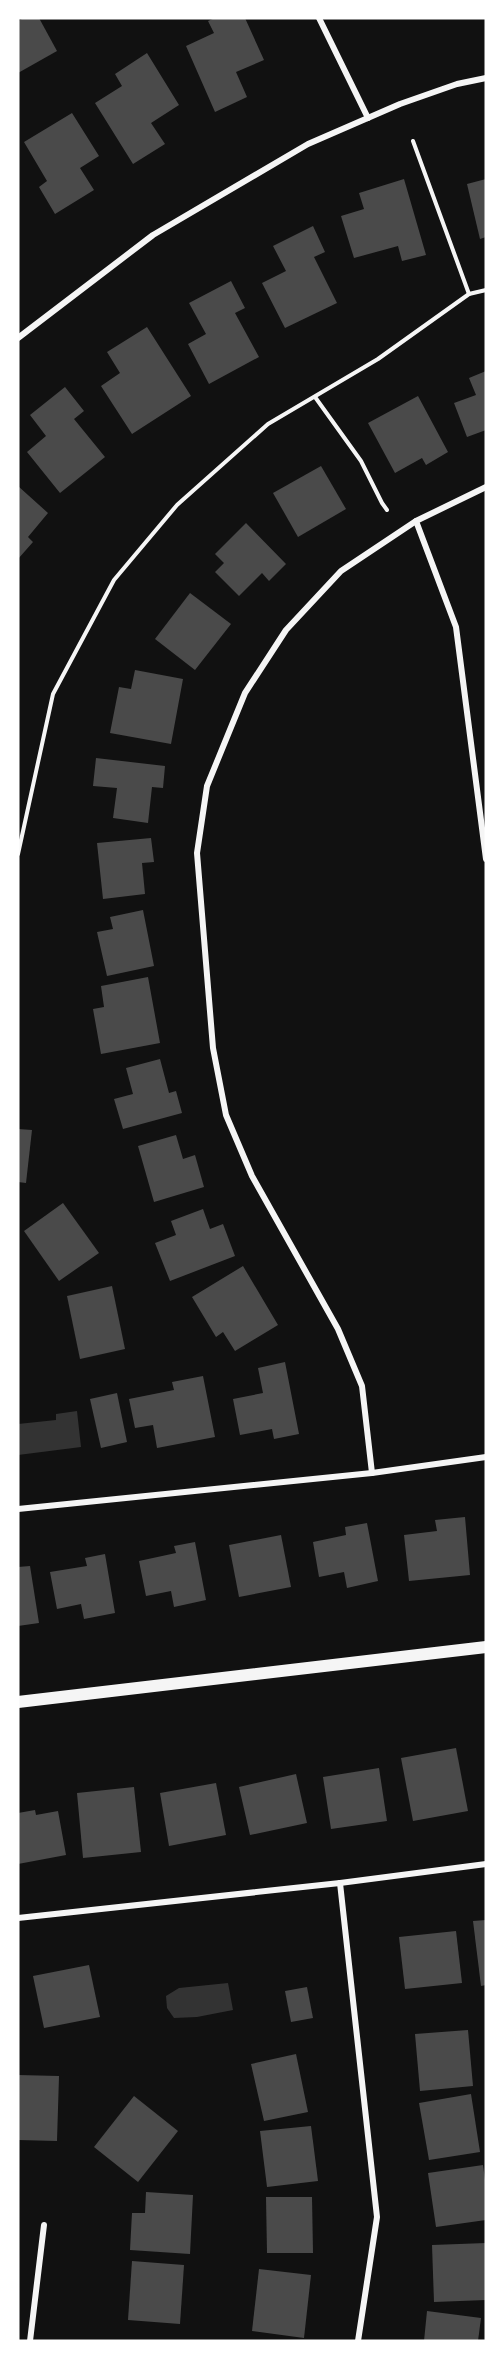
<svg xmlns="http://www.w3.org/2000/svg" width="504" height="2359" font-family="'Noto Sans',sans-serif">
<rect width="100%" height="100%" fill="#111"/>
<g fill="#333">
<polygon points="77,1411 81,1447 18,1455 18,1424 56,1420 56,1414"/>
<polygon points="228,1983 233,2010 197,2017 174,2018 167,2008 166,1996 179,1988"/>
</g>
<g fill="#4a4a4a">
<polygon points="24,18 39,18 57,51 18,73 18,21"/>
<polygon points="215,18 245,18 264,60 236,72 247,97 215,112 186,46 214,33 208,21"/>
<polygon points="147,53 179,105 151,123 165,144 133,164 95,103 122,86 115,74"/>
<polygon points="72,113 99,156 80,168 94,190 55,214 39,187 47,181 24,142"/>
<polygon points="404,179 426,255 402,261 398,246 354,258 341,216 364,209 359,193"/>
<polygon points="486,179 486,237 480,239 467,184"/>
<polygon points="313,226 325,252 314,257 337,303 285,328 262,283 286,271 273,246"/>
<polygon points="231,281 245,308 235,313 259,357 209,384 188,344 206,334 189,303"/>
<polygon points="147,327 191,396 132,434 101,386 120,373 107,352"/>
<polygon points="486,371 486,430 467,437 454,403 476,395 469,378"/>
<polygon points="65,387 84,411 74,419 105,457 60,493 27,452 46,436 30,415"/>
<polygon points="418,396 448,452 426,465 422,458 395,473 368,423"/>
<polygon points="321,466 346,509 298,537 273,493"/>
<polygon points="18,486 48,513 28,537 33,542 18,559"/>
<polygon points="246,523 286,564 269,581 262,573 239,596 215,572 224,563 215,554"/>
<polygon points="190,593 231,624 195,670 155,639"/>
<polygon points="135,670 183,679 171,744 110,733 119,687 131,689"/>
<polygon points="96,758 165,766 163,788 152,787 148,823 113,818 117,788 93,786"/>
<polygon points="151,838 154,862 142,863 145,894 103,899 97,843"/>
<polygon points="143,910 154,966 107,976 97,932 113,929 110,917"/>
<polygon points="148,977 160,1043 101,1054 93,1009 104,1007 101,986"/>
<polygon points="160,1059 169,1093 176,1091 182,1113 123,1129 114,1099 133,1094 126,1068"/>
<polygon points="18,1129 32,1130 26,1183 18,1182"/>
<polygon points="176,1135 183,1159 195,1155 204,1187 154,1202 138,1146"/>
<polygon points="63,1203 99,1253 59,1281 24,1231"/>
<polygon points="203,1209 210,1229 223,1224 235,1256 170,1281 155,1243 176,1235 171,1221"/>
<polygon points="243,1266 278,1325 235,1351 223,1332 216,1337 192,1297"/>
<polygon points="112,1286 125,1349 80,1359 67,1296"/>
<polygon points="285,1362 299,1434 274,1439 272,1429 240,1435 233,1399 263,1393 258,1368"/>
<polygon points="203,1376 215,1437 157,1448 153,1425 135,1428 129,1399 174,1390 172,1382"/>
<polygon points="117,1393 127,1442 101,1448 90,1399"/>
<polygon points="465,1517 470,1575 409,1581 404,1535 437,1531 435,1520"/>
<polygon points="367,1523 378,1581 347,1588 344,1572 319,1577 313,1542 346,1535 345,1527"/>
<polygon points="281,1535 291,1587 239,1597 229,1545"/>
<polygon points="195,1542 206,1600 174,1607 171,1591 146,1596 139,1561 176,1553 174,1546"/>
<polygon points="105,1554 115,1613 84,1619 81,1604 57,1609 50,1572 87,1566 85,1558"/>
<polygon points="30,1566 39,1623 18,1626 18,1567"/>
<polygon points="456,1748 468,1811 413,1821 401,1758"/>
<polygon points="379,1768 387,1821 331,1829 323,1777"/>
<polygon points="296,1774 307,1823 250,1835 239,1787"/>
<polygon points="216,1783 226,1835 169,1846 160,1793"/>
<polygon points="134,1787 141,1852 83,1858 77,1793"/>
<polygon points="35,1810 36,1815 58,1811 66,1855 18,1864 18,1813"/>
<polygon points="486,1920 486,1985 481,1986 473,1921"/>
<polygon points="456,1931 462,1983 405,1989 399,1937"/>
<polygon points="89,1965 100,2017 44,2028 33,1976"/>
<polygon points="307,1987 313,2018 291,2022 285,1991"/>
<polygon points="468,2030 473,2086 420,2091 415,2034"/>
<polygon points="296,2054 308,2112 264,2121 251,2064"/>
<polygon points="18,2075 59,2076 57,2141 18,2140"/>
<polygon points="471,2094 480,2152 429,2160 419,2103"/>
<polygon points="134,2096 178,2131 138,2182 94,2147"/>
<polygon points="311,2126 318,2181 267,2187 260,2131"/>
<polygon points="483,2165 486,2187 486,2220 436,2227 428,2173"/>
<polygon points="146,2192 193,2195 190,2254 130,2250 132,2213 145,2213"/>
<polygon points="266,2197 312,2197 313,2253 267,2253"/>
<polygon points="486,2243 486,2300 434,2302 432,2245"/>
<polygon points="132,2261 184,2265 180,2324 128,2320"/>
<polygon points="259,2269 311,2275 304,2338 252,2331"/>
<polygon points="427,2311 481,2318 478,2341 424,2341"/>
</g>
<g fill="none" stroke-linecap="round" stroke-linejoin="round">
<g stroke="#f5f5f5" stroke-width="4">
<polyline points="413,141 469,294"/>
<polyline points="315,397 361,461 382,503 387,510"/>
<polyline points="18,854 53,694 114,580 177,505 268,424 378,359 469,294 486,290"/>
</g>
<g stroke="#f5f5f5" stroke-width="6">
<polyline points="319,18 368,118"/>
<polyline points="18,338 153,235 308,144 400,104 457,84 486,78"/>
<polyline points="416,521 456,627 486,859"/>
<polyline points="372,1473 362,1386 338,1329 252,1176 226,1115 213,1048 197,853 207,786 245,693 286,630 341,571 416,521 486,487"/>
<polyline points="18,1509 372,1473 486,1457"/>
<polyline points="340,1883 377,2217 358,2341"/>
<polyline points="18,1918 340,1883 486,1864"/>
<polyline points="30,2341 44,2225"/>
</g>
<polyline stroke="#f5f5f5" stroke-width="12" points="18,1702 486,1647"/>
</g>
<rect width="504" height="2359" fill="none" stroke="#ffffff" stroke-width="39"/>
</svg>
